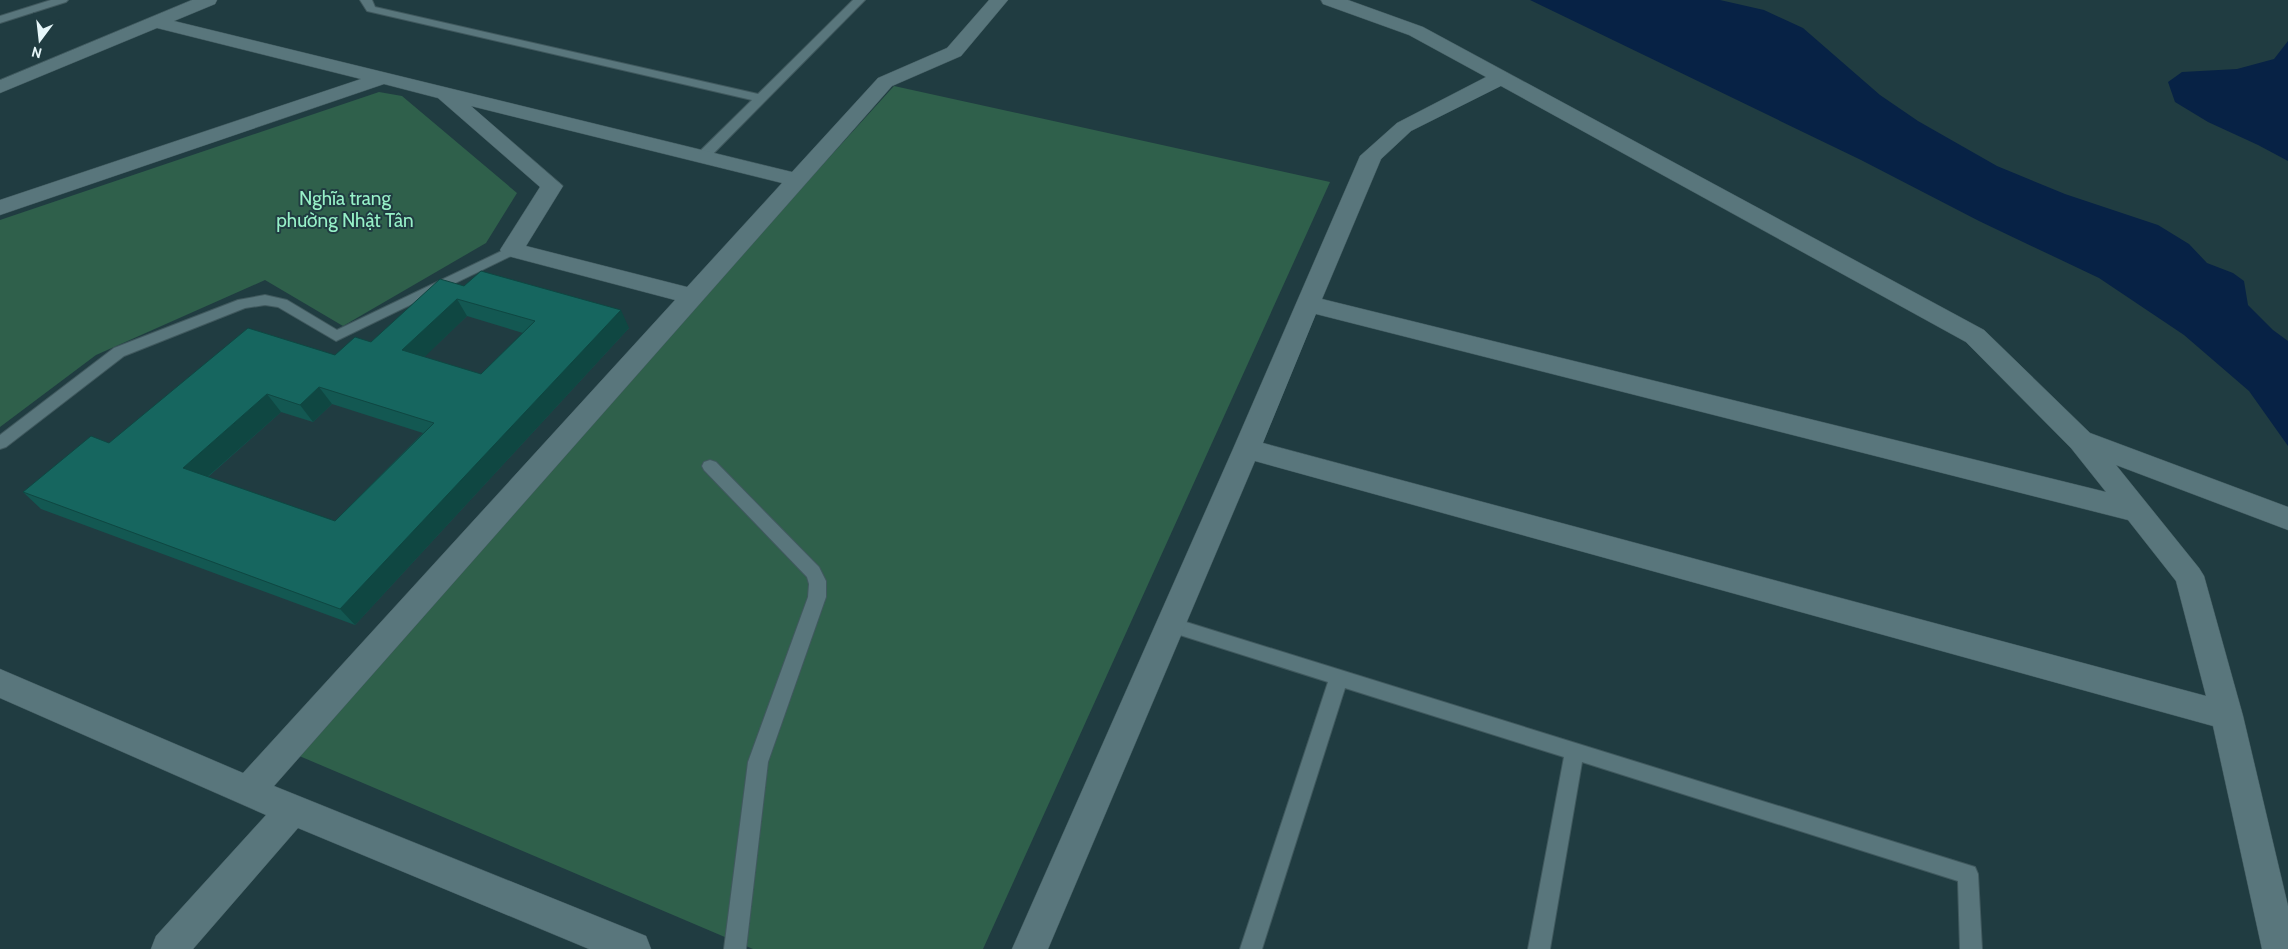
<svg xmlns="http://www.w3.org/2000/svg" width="2288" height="949" font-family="Cabin,sans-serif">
<rect width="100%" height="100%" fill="#203c41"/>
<g fill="#2f604b">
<polygon points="894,86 1330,182 983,949 753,949 290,752"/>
<polygon points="379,92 402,96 517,193 486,243 343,326 265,280 96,355 0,427 0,220"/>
</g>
<g fill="#072245">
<polygon points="1530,0 1720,0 1764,10 1803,28 1880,95 1918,121 1997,166 2065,194 2158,225 2189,244 2207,263 2233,273 2244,281 2248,305 2273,330 2288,341 2288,446 2249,391 2184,335 2099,278 1979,221 1861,160"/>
<polygon points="2288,41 2288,161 2258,145 2208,122 2175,102 2168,82 2182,72 2237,69 2274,59"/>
</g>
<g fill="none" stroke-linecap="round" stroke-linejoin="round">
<defs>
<g id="lane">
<polygon points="51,0 68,0 66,2 0,23 0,16"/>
<polygon points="360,0 372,0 375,7 758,94 853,0 865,0 707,160 697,160 696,157 697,154 752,100 367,11"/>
<polygon points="512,246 519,250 517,253 336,341 278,307 265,305 245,308 124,356 6,447 0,449 0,435 114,348 238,300 265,295 287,300 337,330"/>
<polygon points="710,460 716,462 819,567 826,581 826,597 768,762 746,949 724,949 748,762 808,597 809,584 807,577 704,470 702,466 704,462"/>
<polygon points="1170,617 1975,867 1978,874 1982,949 1960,949 1958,881 1582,762 1550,949 1528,949 1564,757 1345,688 1262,949 1240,949 1328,682 1164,630 1161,625 1164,620"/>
</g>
<g id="street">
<path d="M192,0H217L215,4L174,21L792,172L878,78L947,48L989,0H1008L961,56L892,86L274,786L646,936L651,949H589L298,828L193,949H151L156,936L266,815L0,698V669L243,773L675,300L504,255L500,250L540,187L438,98L384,84L0,215V200L361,79L157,28L0,93V80ZM471,106L782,183L687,287L526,246L563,186Z"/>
<path d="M1321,0H1348L1423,27L1984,330L2090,433L2288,507V530L2116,465L2199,568L2204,576L2243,716L2288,906V949H2262L2213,726L1255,461L1048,949H1012L1233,449L1360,156L1397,123L1486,77L1409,35L1323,4ZM1501,86L1966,342L2071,448L2106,492L1322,299L1381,159L1411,131ZM1316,314L2128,520L2176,581L2206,696L1263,443Z"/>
</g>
</defs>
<use href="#lane" stroke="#40595e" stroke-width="2"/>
<use href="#street" stroke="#40595e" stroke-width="1"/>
<use href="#lane" fill="#59767c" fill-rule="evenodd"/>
<use href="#street" fill="#59767c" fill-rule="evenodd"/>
</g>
<path fill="#135852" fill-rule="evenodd" d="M464,286L629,328L355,625L41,509L23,492L109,443L371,342ZM467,316L523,333L481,374L424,357ZM332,404L423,433L335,521L208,477L281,412L313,422Z"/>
<g fill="#0f4742">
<polygon points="457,299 467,316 413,368 402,350"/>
<polygon points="621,310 629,328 355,625 340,609"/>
<polygon points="319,387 332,404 313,422 300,405"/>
<polygon points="267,394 281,412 198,485 183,468"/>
</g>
<path fill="#16665f" stroke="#0f4742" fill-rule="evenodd" d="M481,271L621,310L340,609L23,492L91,436L109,443L248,328L335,355L355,337L371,342L440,279L464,286ZM457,299L535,321L481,374L402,350ZM319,387L434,423L335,521L183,468L267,394L300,405Z"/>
<g text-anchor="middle" stroke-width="4" stroke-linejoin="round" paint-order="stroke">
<g font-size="19" fill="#97f1c8" stroke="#203c41">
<text x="345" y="205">Nghĩa trang<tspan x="345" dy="22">phường Nhật Tân</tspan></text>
</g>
</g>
<g transform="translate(40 40) rotate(195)" stroke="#203c41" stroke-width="4" paint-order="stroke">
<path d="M0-4L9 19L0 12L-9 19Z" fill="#e7f7fa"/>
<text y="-8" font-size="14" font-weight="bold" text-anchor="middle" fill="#e7f7fa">N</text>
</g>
</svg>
